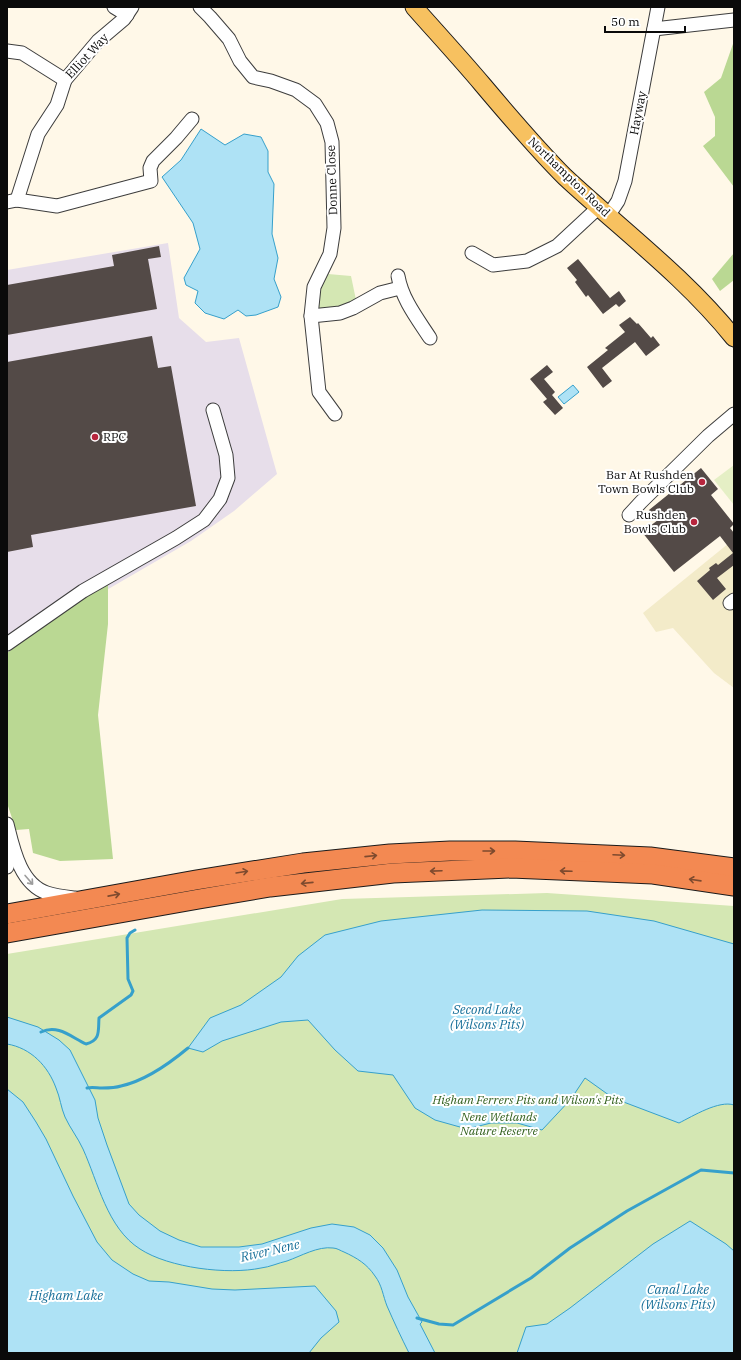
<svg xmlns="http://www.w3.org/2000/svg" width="741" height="1360" font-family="'IBM Plex Serif',serif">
<rect width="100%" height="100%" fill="#fff8e8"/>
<polygon fill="#e7deea" points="168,243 179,318 206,342 239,338 277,474 234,511 191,541 110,588 60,614 7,655 7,270"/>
<polygon fill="#f3ebc9" points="734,539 734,688 714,673 673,628 656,632 643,613"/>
<g fill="#d4e7b3">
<path d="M328,274L351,276L356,300C344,305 331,309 317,308L321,279Z"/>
<polygon points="547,893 734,906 734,1353 7,1353 7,954 342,899"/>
</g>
<g fill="#bad893">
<polygon points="734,41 734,187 703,146 715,136 715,117 704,92 721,78"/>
<polygon points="734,253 734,280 720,291 712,279"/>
<polygon points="108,584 108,624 98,715 113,859 60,861 33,853 29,829 16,830 7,803 7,653 65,608"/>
</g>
<polygon fill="#e5efc5" points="734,465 734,505 714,480"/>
<g fill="#aee2f5" stroke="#36a0cb">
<polygon points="201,129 225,145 244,134 261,137 268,151 268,172 274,184 272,234 278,258 274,279 281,297 278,307 256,315 246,316 238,310 224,319 205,313 195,303 198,291 186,285 184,278 200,249 193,223 162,177 181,160"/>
<polygon points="573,385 579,392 564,404 558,397"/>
<path d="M482,910L587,911L654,921L734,944V1105C719,1100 693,1116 679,1123L613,1098L585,1078L571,1099L542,1130L517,1123H491L467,1129L435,1120L415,1108L393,1075L358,1071L335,1050L308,1020L281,1022L222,1041L203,1052L188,1048L210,1018L241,1005L281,977L298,956L325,935L381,921Z"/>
<path d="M7,1017L38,1027L59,1040L70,1050L95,1100L98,1118L107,1145L129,1204L139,1215L160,1231L179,1240L201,1247H239L262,1244L311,1228L332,1224L354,1227L370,1235L383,1248L397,1270L408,1297L422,1322L420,1324L435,1353H409C401,1337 394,1322 387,1306C383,1296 382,1285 375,1276C367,1264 357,1258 344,1252C341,1251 337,1248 333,1248C318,1246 301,1256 287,1261C278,1263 270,1267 261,1268C228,1275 169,1268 140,1249C107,1228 98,1182 83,1149C78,1138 70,1128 65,1117C61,1108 60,1097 56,1088C48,1066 31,1048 7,1044Z"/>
<polygon points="7,1089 23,1102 36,1122 46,1139 73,1196 97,1242 112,1260 133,1274 149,1281 169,1282 212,1289 235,1290 315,1286 336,1311 339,1322 321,1338 309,1353 7,1353"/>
<polygon points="690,1221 726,1244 734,1251 734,1353 517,1353 526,1327 547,1324 570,1308 653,1244"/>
</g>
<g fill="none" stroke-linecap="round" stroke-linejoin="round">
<g stroke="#36a0cb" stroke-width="3">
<path d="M41,1032C58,1024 71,1037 86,1044C101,1040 98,1031 99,1018L131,995L133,991L128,979L127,938L130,933L135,930"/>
<path d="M87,1088C92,1087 97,1088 102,1088C108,1088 115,1088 121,1086C144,1081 170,1063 188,1048"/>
<polyline points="417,1318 439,1324 453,1325 531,1278 570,1248 627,1211 701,1170 734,1173"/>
</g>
</g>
<g fill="#534a47">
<polygon points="159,246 161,257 148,259 157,309 7,335 7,285 114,266 112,255"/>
<polygon points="578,259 610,298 619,291 626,301 619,307 616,304 603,314 588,295 586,297 575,282 577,280 567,268"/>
<polygon points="630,317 637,324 638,323 651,338 653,336 660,345 646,356 635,342 602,368 612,381 603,388 587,367 608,350 605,348 625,332 619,325"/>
<polygon points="152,336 158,368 171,366 196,506 31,535 33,547 7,552 7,362"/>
<polygon points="547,365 553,372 544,379 555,392 552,395 563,408 555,415 543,402 547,399 530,379"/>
<polygon points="701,468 718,489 711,495 734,524 730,528 734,533 734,565 717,578 726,589 713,600 697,581 710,570 709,568 716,563 718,565 733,553 720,536 674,572 642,532 658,520 649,510"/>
</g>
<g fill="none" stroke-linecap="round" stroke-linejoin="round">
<defs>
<g id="minor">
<polyline points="114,7 127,15"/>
<polyline points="200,7 210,17 229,39 240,61 253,77 271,81 296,90 315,104 327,123 332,142 334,228 330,254 314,287 311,316 319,392 335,414"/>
<polyline points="654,29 734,20"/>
<polyline points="7,51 22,53 65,80"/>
<polyline points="17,200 38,134 57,105 65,80 98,41 124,19 132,7"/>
<polyline points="7,202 17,200 57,206 151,181 150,168 153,161 176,138 192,119"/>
<polyline points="608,216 618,201 625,181 658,7"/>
<polyline points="472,253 493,265 527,261 557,246 599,207"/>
<path d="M398,276C402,299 417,318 430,338"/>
<polyline points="311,316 340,313 353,308 380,293 400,288"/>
<polyline points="629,515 641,502 708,436 734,414"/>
<polyline points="730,603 734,600"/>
<polyline points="7,644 83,591 176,538 204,520 220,499 228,478 226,455 213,410"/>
<path d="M7,824C13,848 20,884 47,893C56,896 66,897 75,898"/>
<polyline points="7,867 12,846"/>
</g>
<path id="major" d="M414,7C437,33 460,58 482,84C509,116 536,148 565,177C622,230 685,277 734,338"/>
<g id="highway">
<polyline points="7,914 196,880 303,863 390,854 450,851 515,851 650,857 734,868"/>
<polyline points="7,933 199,899 270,887 393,873 511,868 653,874 734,886"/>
</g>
</defs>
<use href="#minor" stroke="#3d3d3d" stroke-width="15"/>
<use href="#major" stroke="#1b1b1b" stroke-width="19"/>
<use href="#highway" stroke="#1b1b1b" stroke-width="21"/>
<use href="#minor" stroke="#fff" stroke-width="13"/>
<use href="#major" stroke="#f7c160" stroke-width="17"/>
<use href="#highway" stroke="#f38952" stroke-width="19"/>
</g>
<defs><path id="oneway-shaft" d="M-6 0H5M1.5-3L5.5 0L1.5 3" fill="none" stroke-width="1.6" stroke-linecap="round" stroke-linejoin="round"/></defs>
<g stroke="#7e4a2e">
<use href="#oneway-shaft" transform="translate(489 851)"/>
<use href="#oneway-shaft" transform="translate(619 855) rotate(3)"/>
<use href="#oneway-shaft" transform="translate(371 856) rotate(-6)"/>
<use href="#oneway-shaft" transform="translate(436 871) rotate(178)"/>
<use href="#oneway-shaft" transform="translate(566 871) rotate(-178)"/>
<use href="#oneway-shaft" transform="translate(242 872) rotate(-9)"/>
<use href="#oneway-shaft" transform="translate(695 880) rotate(-172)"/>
<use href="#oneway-shaft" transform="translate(307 883) rotate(174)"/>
<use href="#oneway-shaft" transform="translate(114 895) rotate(-11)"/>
</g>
<use stroke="#9d9d9d" href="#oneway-shaft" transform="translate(29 880) rotate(49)"/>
<g fill="#b7253d" stroke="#fff" stroke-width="1.5">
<circle cx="95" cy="437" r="4"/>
<circle cx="702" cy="482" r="4"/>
<circle cx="694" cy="522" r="4"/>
</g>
<g text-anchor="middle" stroke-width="4" stroke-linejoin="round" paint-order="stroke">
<g font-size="12" fill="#0a0a0a" stroke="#fff">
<text transform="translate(87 56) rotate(-47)" y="4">Elliot Way</text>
<text transform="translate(638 113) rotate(-79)" y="4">Hayway</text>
<text transform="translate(569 177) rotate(44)" y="4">Northampton Road</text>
<text transform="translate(332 180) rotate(-92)" y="4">Donne Close</text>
</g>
<g font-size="12" fill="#0a0a0a" stroke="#fff" text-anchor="end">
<text x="103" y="441" text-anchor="start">RPC</text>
<text x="694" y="479">Bar At Rushden<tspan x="694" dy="14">Town Bowls Club</tspan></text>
<text x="686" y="519">Rushden<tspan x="686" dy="14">Bowls Club</tspan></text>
</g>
<g font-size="12" font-style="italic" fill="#32601d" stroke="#fff">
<text x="528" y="1104">Higham Ferrers Pits and Wilson's Pits</text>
<text x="499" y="1121">Nene Wetlands<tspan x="499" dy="14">Nature Reserve</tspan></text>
</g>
<g font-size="13" font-style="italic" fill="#176f99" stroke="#fff">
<text x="487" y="1014">Second Lake<tspan x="487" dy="15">(Wilsons Pits)</tspan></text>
<text transform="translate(270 1250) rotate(-13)" y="5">River Nene</text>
<text x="678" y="1294">Canal Lake<tspan x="678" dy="15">(Wilsons Pits)</tspan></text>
<text x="66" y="1300">Higham Lake</text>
</g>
</g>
<rect width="741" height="1360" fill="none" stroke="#0a0a0a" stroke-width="16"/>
<path d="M605 26v6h80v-6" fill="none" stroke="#0a0a0a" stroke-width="2"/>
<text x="611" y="26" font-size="12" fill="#0a0a0a" stroke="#ffffff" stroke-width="3" paint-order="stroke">50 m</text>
</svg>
